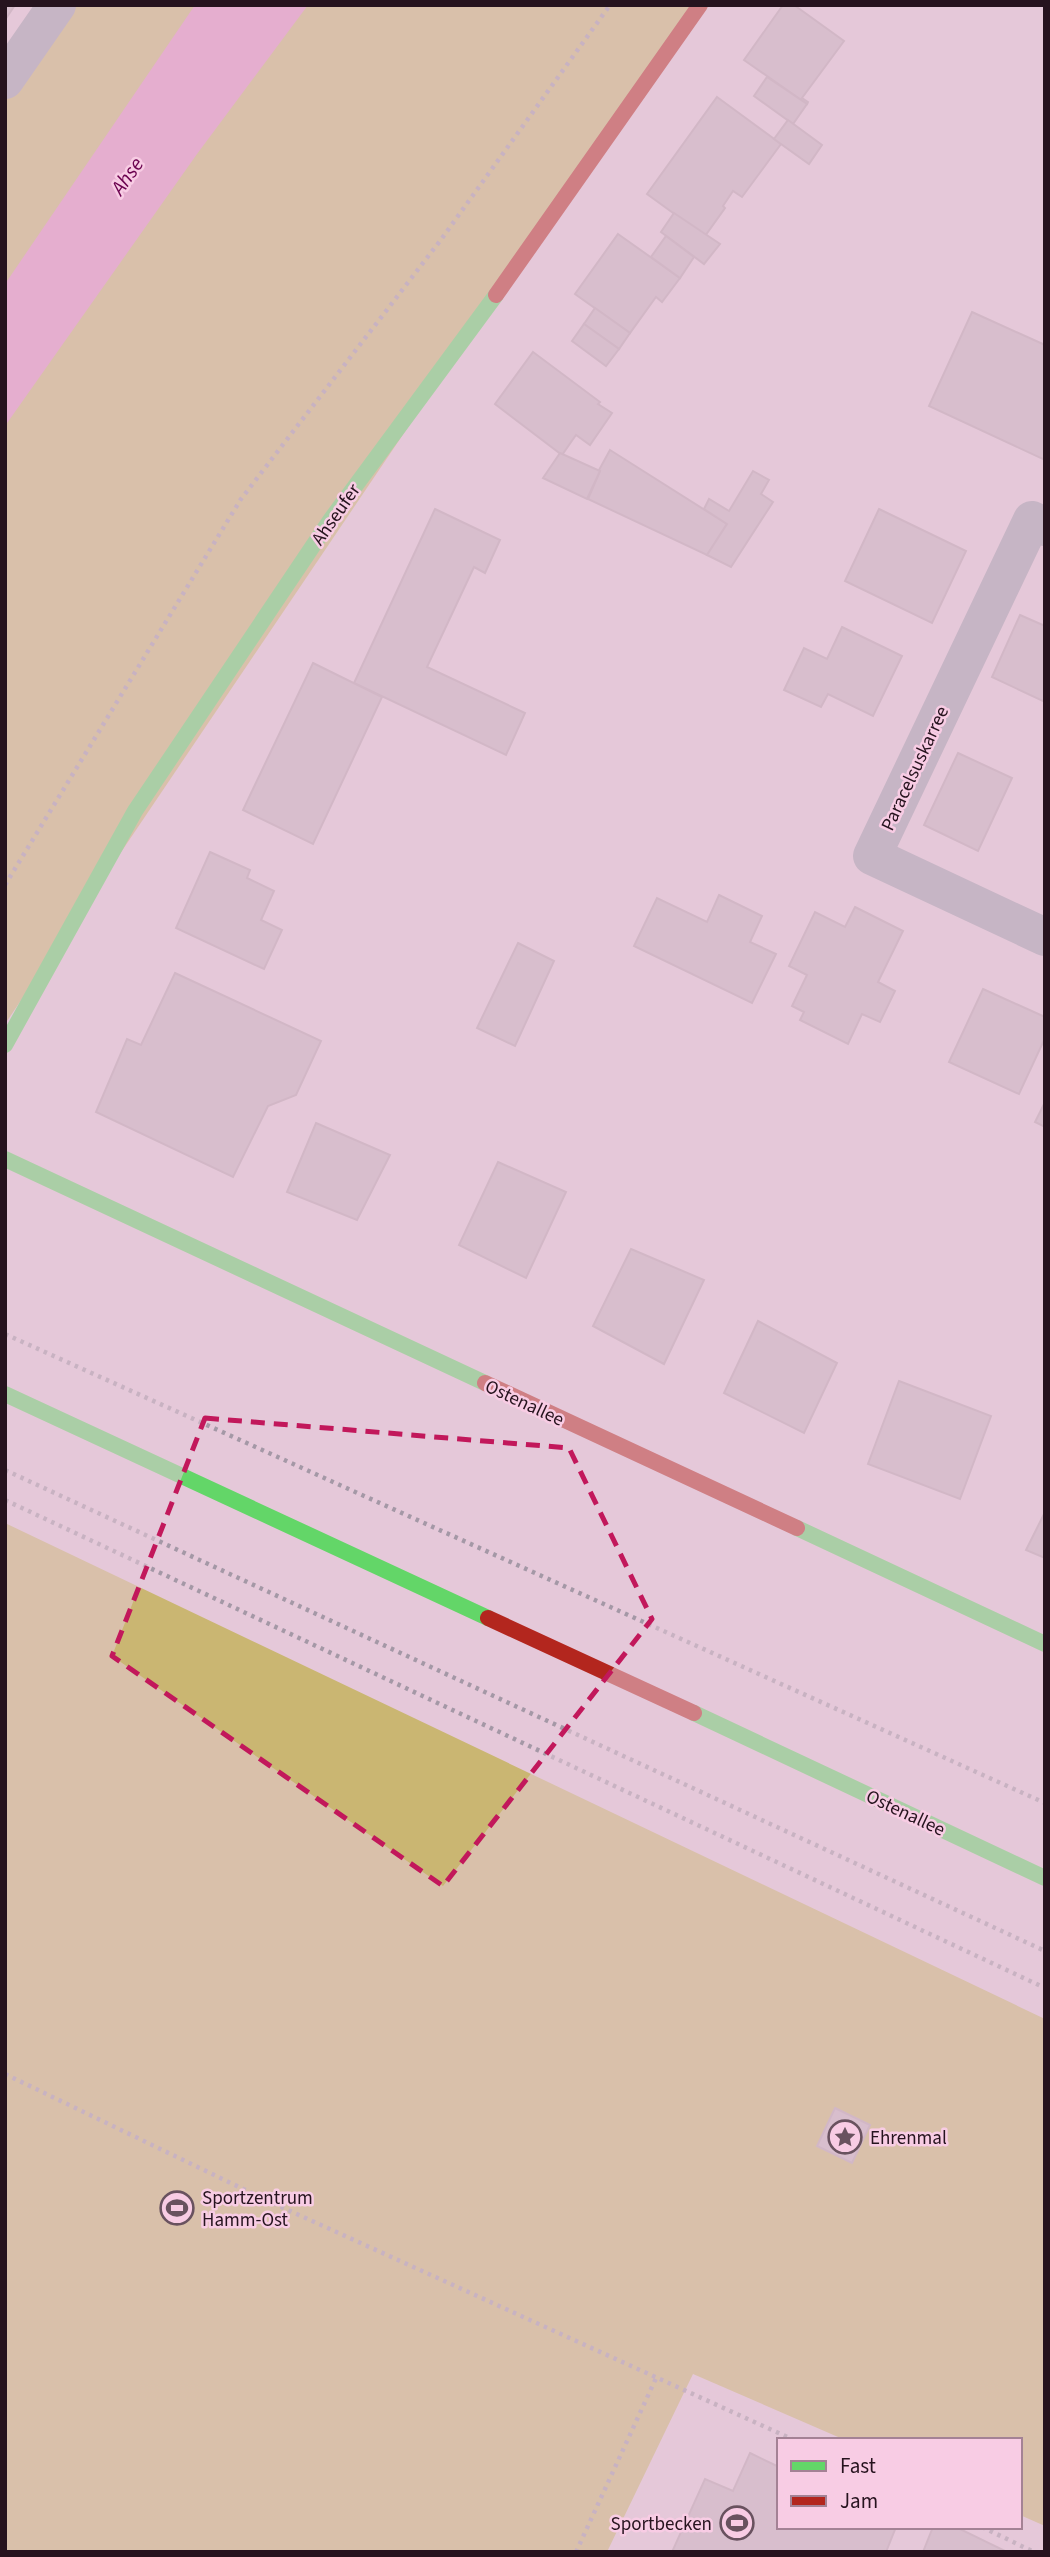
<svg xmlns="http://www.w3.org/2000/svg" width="1050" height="2557" font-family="'Source Sans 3',sans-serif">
<rect width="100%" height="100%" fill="#e5c8d9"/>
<g fill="#cab672">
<polygon points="68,5 693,5 5,1024 5,96"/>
<polygon points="5,1523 1045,2019 1045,2526 1020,2515 1020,2440 845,2440 693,2374 607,2552 5,2552"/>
</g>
<polygon fill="#e48ec3" points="195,5 308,5 197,154 5,426 5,284"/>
<g fill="#c8b1bf" stroke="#baa3b0" stroke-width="2">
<polygon points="5,5 15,5 5,20"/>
<polygon points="783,5 794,5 844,41 802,98 808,102 807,104 744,60"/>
<polygon points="767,77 807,104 793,124 754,96"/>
<polygon points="717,97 781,144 742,197 733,191 723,206 725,208 705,236 647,194"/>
<polygon points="788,120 822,145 809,164 774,139"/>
<polygon points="674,213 720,244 704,264 661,232"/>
<polygon points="618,234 680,278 662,302 656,297 630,333 575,294"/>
<polygon points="666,236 694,257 680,278 651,257"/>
<polygon points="595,308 630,333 619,349 584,324"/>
<polygon points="972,312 1045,345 1045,460 929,406"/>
<polygon points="584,324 619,349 606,366 572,341"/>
<polygon points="533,352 600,402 598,404 612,413 590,445 576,435 562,455 495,404"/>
<polygon points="610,450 727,524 707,555 588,499 600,471 599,470"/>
<polygon points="560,453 600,471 587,499 543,478"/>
<polygon points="753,471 769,480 761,494 773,502 731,567 707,555 727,524 704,509 709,499 729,511"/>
<polygon points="435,509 500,540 485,573 474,567 427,667 525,713 506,755 354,683"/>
<polygon points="879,509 966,551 932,623 845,581"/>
<polygon points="1020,615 1045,626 1045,702 992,677"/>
<polygon points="842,627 902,656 873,716 828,694 821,707 784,690 804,648 827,659"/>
<polygon points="313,663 382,697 313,844 243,810"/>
<polygon points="958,753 1012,778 978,851 924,825"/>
<polygon points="210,852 250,870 247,878 274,891 261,920 282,930 264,969 176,928"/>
<polygon points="719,895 762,916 750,942 776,954 752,1003 634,946 657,898 707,922"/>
<polygon points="855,907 903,931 878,982 895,991 880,1022 862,1014 848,1044 800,1020 804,1012 792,1006 807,975 789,966 815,912 845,927"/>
<polygon points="518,943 554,961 515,1046 477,1028"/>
<polygon points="175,973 321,1041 296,1095 268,1106 233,1177 96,1112 127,1039 141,1045"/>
<polygon points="983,989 1045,1017 1045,1038 1019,1094 949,1062"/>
<polygon points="1045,1102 1045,1127 1035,1122"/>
<polygon points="316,1123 390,1155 357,1220 287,1192"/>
<polygon points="498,1162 566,1192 526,1278 459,1245"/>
<polygon points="631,1249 704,1280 664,1364 593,1326"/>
<polygon points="758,1321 837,1363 804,1433 724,1393"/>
<polygon points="899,1381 991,1416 960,1499 868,1464"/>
<polygon points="1045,1512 1045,1558 1026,1550"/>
<polygon points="835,2108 870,2125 852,2163 817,2146"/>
<polygon points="750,2453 779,2467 779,2527 896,2527 886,2552 672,2552 705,2479 733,2491"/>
<polygon points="933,2527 956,2527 1007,2552 923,2552"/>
</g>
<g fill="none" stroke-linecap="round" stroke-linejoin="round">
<g stroke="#a498a6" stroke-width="4.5" stroke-dasharray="3.5 5" stroke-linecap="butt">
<polyline points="5,885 241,499 440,241 610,5"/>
<polyline points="5,1334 1045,1803"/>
<polyline points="5,1470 1045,1951"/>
<polyline points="5,1500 1045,1988"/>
<polyline points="5,2074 266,2200 794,2440"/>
<polyline points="982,2527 1034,2552"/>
<polyline points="576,2552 657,2376"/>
</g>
<g stroke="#a19dad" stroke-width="38">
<polyline points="5,80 57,5"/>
<polyline points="1045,527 1032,520 872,856 1045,937"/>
</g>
<g stroke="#63d668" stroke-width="16">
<polyline points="5,1045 135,811 331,519 496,295"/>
<polyline points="5,1159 485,1383"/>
<polyline points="5,1394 488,1618"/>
<polyline points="797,1528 1045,1644"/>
<polyline points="694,1713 1045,1878"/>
</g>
<g stroke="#b3261e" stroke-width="16">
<polyline points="496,295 700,5"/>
<polyline points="485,1383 797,1528"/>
<polyline points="488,1618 694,1713"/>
</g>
</g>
<path d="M0 0H1050V2557H0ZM205,1418L569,1448L652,1619L443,1886L112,1656Z" fill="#e5c8d9" fill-opacity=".55" fill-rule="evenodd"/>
<path fill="none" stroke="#c2185b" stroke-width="5" stroke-dasharray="14 9" stroke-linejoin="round" d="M205,1418L569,1448L652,1619L443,1886L112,1656Z"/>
<defs>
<symbol id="sight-ring" viewBox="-11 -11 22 22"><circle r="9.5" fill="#f8cce4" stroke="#69525f" stroke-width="1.5"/><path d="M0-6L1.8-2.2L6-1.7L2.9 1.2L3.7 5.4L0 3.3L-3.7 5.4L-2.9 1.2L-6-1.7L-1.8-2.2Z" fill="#69525f"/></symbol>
<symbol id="stadium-ring" viewBox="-11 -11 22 22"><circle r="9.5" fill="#f8cce4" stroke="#69525f" stroke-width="1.5"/><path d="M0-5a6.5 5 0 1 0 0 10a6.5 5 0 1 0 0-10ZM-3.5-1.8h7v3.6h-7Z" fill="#69525f"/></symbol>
</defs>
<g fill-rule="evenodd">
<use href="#sight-ring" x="826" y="2118" width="38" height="38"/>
<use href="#stadium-ring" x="158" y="2189" width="38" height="38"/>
<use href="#stadium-ring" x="718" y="2504" width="38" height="38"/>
</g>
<g text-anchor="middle" stroke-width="5" stroke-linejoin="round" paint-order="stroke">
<g font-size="19" fill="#26131e" stroke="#f8cce4">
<text transform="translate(335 514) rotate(-55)" y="7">Ahseufer</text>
<text transform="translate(914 768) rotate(-65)" y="7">Paracelsuskarree</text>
<text transform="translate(525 1402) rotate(25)" y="7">Ostenallee</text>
<text transform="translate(906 1812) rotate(25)" y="7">Ostenallee</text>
</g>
<g font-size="19" fill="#26131e" stroke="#f8cce4" text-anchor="start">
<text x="870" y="2144">Ehrenmal</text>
<text x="202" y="2204">Sportzentrum<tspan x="202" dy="22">Hamm-Ost</tspan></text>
<text x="712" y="2530" text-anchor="end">Sportbecken</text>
</g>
<g font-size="21" font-style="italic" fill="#6a014e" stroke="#f8cce4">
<text transform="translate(127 176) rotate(-55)" y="7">Ahse</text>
</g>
</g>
<rect width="1050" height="2557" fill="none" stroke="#26131e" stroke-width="14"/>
<rect x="777" y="2438" width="245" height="91" fill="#f8cce4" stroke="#a48295" stroke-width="2"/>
<rect x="791" y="2461" width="35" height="10" fill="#63d668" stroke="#a48295" stroke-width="2"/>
<text x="840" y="2473" font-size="21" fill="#26131e">Fast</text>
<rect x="791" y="2496" width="35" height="10" fill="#b3261e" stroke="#a48295" stroke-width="2"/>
<text x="840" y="2508" font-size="21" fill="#26131e">Jam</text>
</svg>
